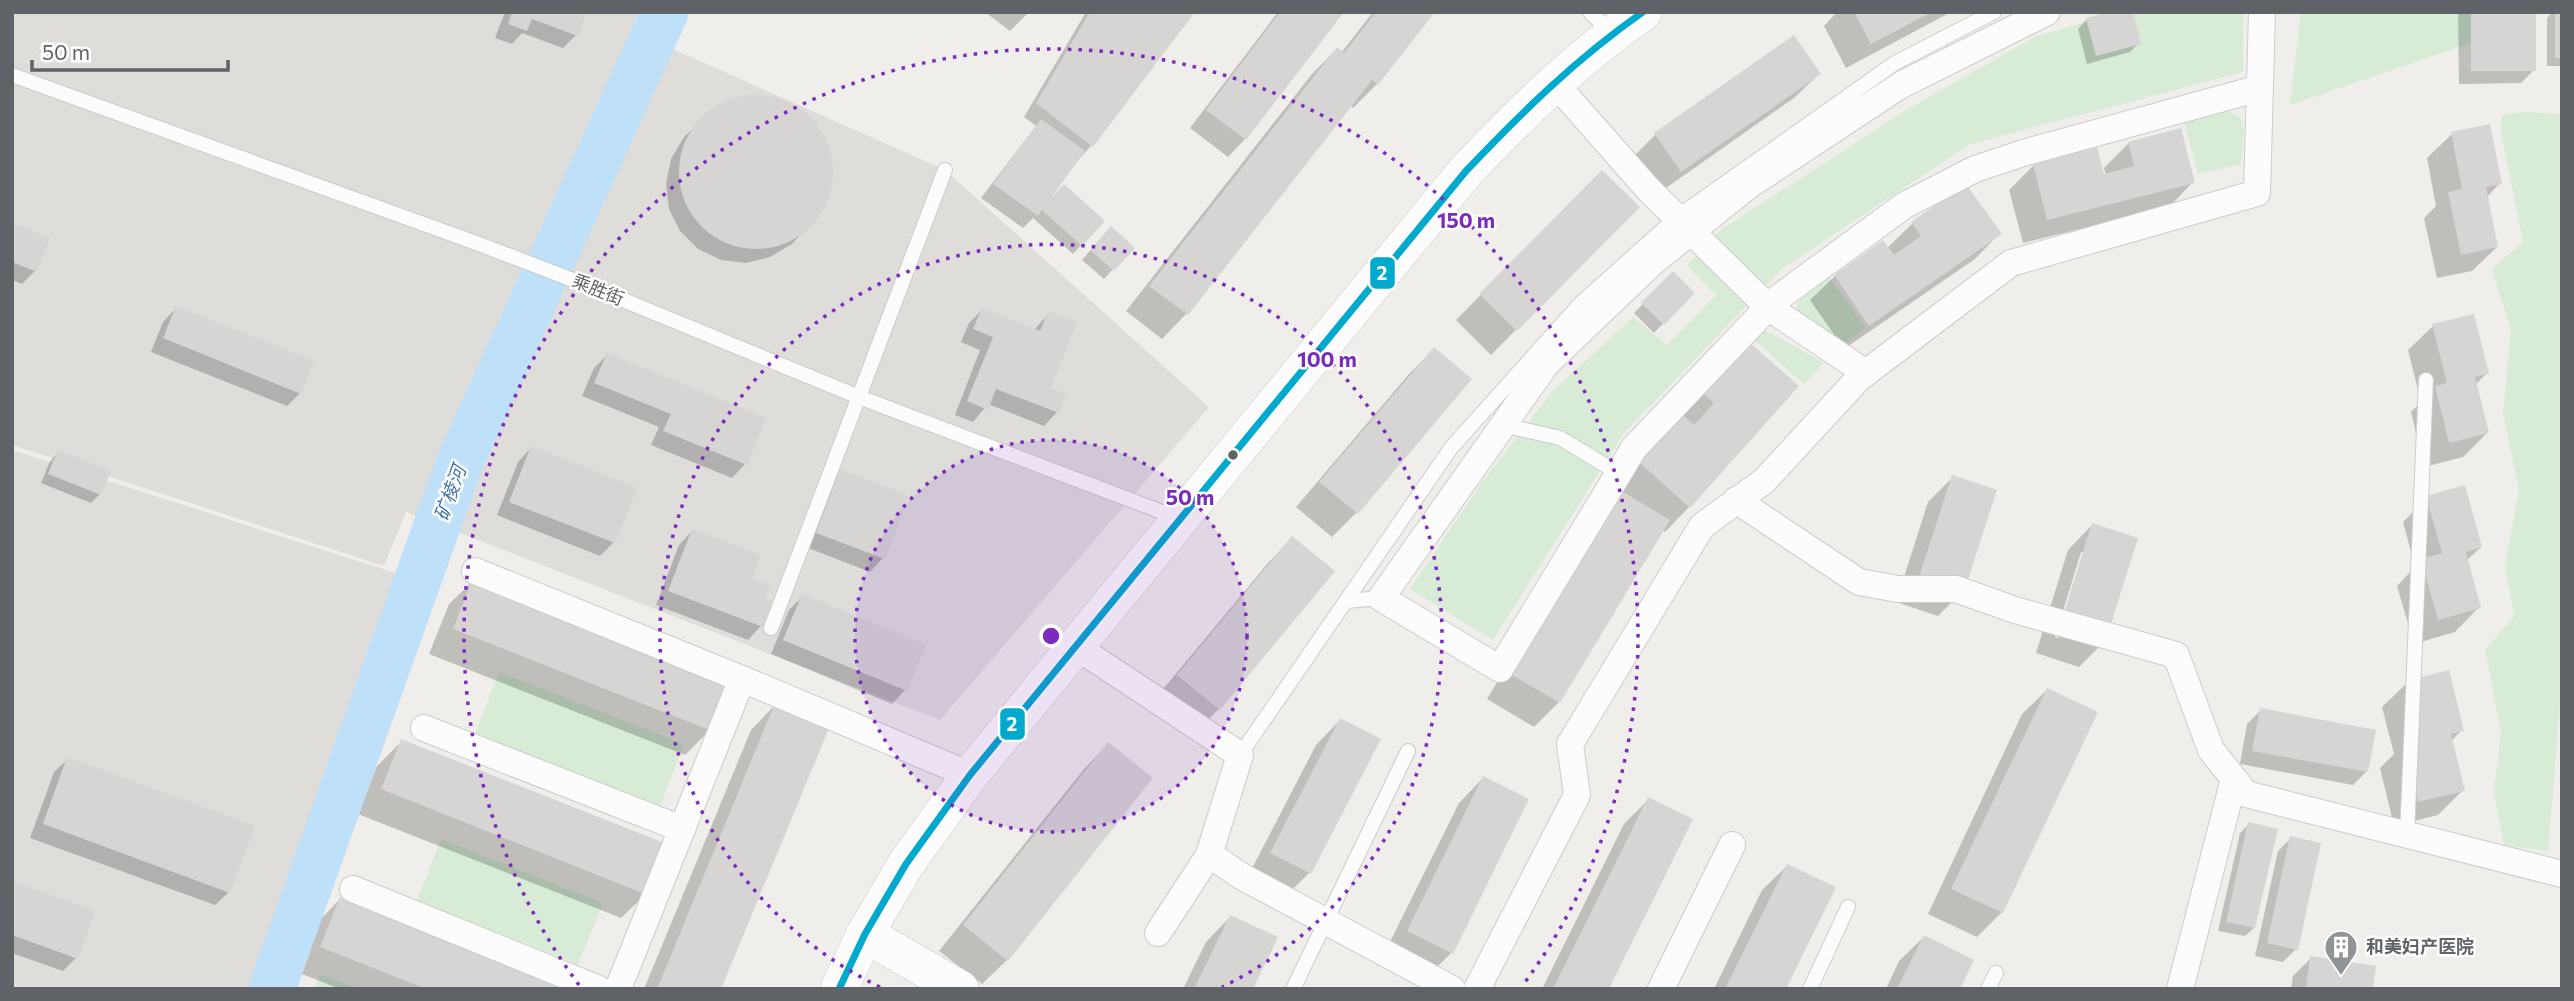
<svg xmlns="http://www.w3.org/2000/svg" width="2574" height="1001" font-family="Commissioner,'Noto Sans SC',sans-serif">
<rect width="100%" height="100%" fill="#efeeea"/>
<g fill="#dfddda">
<polygon points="12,12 638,12 632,31 945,170 1209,407 940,720 406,512 384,566 12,445"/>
<polygon points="12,450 411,578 247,989 12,989"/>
</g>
<g fill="#d8ebd6">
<polygon points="2118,12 2243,12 2243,72 1970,144 1783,268 1624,433 1493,640 1410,589 1483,481 1552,392 1633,317 1667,345 1716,295 1687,266 1718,232 1908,109 2035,37"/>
<polygon points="2301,12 2475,12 2471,43 2290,105"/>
<polygon points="2224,110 2240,117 2244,130 2241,164 2198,174 2184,121"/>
<polygon points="2524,112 2562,114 2562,681 2548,851 2504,845 2494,793 2501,732 2485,650 2514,616 2505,567 2519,488 2503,413 2511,331 2492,269 2523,242 2501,133 2502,115"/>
<path d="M1829,277L1865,327L1847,343L1797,315C1793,294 1814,288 1829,277Z"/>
<polygon points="1763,329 1824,363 1804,384 1753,339"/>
<polygon points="499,672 684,744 659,809 474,737"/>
<polygon points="441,839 603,903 578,964 417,901"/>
<polygon points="320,974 358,989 314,989"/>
</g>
<g fill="#0003" fill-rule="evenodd">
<polygon points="505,12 585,12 576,35 563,48 522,33 512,44 495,38"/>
<polygon points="985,12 1029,12 1010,31"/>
<polygon points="1086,12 1193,12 1091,146 1078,160 1046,201 1081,245 1073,254 1033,218 1023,228 981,198 1036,126 1024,117"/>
<polygon points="1278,12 1341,12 1245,139 1228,157 1190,128"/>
<polygon points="1373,12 1433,12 1377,84 1353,108 1350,106 1186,314 1162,339 1126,311 1312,74 1337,49 1341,53"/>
<polygon points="1837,12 1951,12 1846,68 1824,26"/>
<polygon points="2114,12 2139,43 2130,52 2087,64 2078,29 2086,20"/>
<polygon points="2458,12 2534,12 2534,70 2521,83 2459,84"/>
<polygon points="2553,12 2562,12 2562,66 2547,66 2547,18"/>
<polygon points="1819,74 1794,98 1656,195 1631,159 1656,134"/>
<polygon points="766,97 789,104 810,118 825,138 832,162 831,187 822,210 792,244 770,257 746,263 721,260 698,249 680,231 669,209 666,184 671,159 684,137 717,107 740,98"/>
<polygon points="2452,134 2500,183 2487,197 2497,247 2472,271 2437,278 2424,218 2436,206 2427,158"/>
<polygon points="2129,143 2193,182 2169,207 2023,243 2009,190 2034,165 2106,175 2104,168"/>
<polygon points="1602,172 1637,207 1491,355 1456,320"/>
<polygon points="1913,223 1999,234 1975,259 1844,349 1810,300 1835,276 1887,248"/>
<polygon points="12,225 35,271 22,284 12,280"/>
<polygon points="1102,237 1132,248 1104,279 1082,260"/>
<polygon points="1673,274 1692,293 1654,333 1634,313"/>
<polygon points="176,308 300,393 287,406 151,352 163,322"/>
<polygon points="982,310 1034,330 1049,313 1048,389 1057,412 1044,426 988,404 973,422 955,415 980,350 961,342 969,323"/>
<polygon points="2433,326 2487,373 2475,385 2487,433 2463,457 2424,467 2411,412 2421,402 2408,350"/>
<polygon points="1747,342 1689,507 1665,532 1662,529 1559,702 1534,727 1487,699 1596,517 1616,488"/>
<polygon points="1434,349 1470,379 1356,513 1332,537 1296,507 1409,374"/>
<polygon points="607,355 745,464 732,478 651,445 659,427 582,396 594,368"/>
<polygon points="531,448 614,542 600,556 497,515 518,462"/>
<polygon points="59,452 100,494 91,503 41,483 50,461"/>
<polygon points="841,471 907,497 883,558 870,572 803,546 827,485"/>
<polygon points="1953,477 1963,591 1938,616 1896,602 1928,502"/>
<polygon points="2427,498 2481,547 2466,561 2479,607 2455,632 2414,644 2397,586 2415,567 2403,522"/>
<path d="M2092,525L2104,642L2079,667L2036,653L2068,550ZM2081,552H2085L2058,638L2055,637Z"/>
<polygon points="692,531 750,580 763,600 761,626 748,640 656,605 679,545"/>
<polygon points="1292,538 1219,709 1194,733 1154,700 1268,563"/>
<polygon points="474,580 710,730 685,755 429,654 449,604"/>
<polygon points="803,596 905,690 892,704 771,654 789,610"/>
<polygon points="2407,683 2462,730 2451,741 2463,790 2438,815 2394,826 2380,768 2394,754 2382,707"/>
<polygon points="2047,690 2002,912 1977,937 1928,914 2022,714"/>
<polygon points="775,705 719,989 644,989 751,730"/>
<polygon points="2261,710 2367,771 2353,785 2240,764 2247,724"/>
<polygon points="1340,720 1309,873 1285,897 1247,878 1316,745"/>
<polygon points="402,741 646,894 621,918 358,814 377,766"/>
<polygon points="1108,744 1007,960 982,984 939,951 1084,769"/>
<polygon points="68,759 229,892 215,905 30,838 54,772"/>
<polygon points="1483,778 1451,953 1427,977 1383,956 1459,803"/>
<polygon points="1649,799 1607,989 1542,989 1624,824"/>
<polygon points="2249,824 2254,928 2245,936 2218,931 2240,833"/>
<polygon points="2291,838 2296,949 2283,962 2255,956 2278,851"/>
<polygon points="1787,866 1784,989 1714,989 1762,890"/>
<polygon points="12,883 76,958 63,971 12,953"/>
<polygon points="340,899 568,989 340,989 297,972 316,924"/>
<polygon points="1230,917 1251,989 1183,989 1206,942"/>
<polygon points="1924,937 1958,989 1886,989 1899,961"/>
<polygon points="2311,958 2371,989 2291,989 2293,976"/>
</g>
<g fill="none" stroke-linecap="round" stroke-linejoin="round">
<polyline stroke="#bfe0f9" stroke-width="47" points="272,989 459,464 665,12"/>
</g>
<g fill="#d6d5d3">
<polygon points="512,12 587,12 578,36 532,19 527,31 508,24"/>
<polygon points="1090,12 1195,12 1093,147 1036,103"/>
<polygon points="1280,12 1344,12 1246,140 1206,110"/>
<polygon points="1376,12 1435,12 1378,85 1372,80 1188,315 1149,286 1337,47 1344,53"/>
<polygon points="1854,12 1932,12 1871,44"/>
<polygon points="2108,12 2133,12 2141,44 2096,56 2086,18"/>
<rect x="2471" y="12" width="65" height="59"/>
<rect x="2555" y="12" width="7" height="46"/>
<polygon points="1794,35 1821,74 1681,172 1654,133"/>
<circle cx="756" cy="172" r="77"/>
<polygon points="1041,119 1085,151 1051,198 1064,184 1105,221 1082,246 1042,210 1038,216 993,184"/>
<polygon points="2490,124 2502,184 2486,187 2498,247 2461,255 2448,192 2462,189 2451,132"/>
<polygon points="2181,128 2195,183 2047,220 2033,164 2097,147 2104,174 2134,166 2128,142"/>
<polygon points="1602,170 1640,207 1517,331 1479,294"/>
<polygon points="1966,184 2002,234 1869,326 1834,275 1883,240 1894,255 1921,236 1911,222"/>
<polygon points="12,223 50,238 37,272 12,262"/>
<polygon points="1111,226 1135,248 1114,271 1090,250"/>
<polygon points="1673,271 1695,293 1664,325 1641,303"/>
<polygon points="176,306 314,361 301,394 163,338"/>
<polygon points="982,308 1040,331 1048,311 1077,322 1051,388 1066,394 1059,413 996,389 988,410 967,401 993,337 973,329"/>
<polygon points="2474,314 2489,374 2475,377 2489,433 2449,443 2435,386 2447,383 2432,324"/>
<polygon points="1747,340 1799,386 1690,508 1639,462 1682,414 1694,425 1714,403 1700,391"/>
<polygon points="1434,347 1472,379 1358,514 1319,482"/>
<polygon points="607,353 766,418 747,465 663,431 671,414 594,383"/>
<polygon points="531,446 637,488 615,543 509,502"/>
<polygon points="58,450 111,471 101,495 48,474"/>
<polygon points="840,469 909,496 885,559 816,533"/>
<polygon points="1952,475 1997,490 1964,592 1919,577"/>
<polygon points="2465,485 2482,547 2466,552 2481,608 2438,620 2421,559 2442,553 2426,496"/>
<polygon points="1620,490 1670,520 1560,703 1510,674"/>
<polygon points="2092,523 2138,538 2105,643 2059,629"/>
<polygon points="692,529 761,555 752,579 770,585 765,599 772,601 763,627 668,591"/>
<polygon points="1292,536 1335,571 1220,710 1177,675"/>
<polygon points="473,578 732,680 712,731 453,629"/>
<polygon points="802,594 926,645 907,691 783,640"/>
<polygon points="2449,670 2464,731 2451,734 2465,791 2418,802 2404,741 2420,737 2406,681"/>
<polygon points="2047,688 2098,712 2003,913 1951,889"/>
<polygon points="775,703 830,726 721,989 657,989"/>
<polygon points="2260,708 2376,730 2368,772 2252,751"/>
<polygon points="1340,718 1381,739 1311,874 1270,853"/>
<polygon points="401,739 667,844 647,895 381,789"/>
<polygon points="1108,742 1153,778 1008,961 963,925"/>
<polygon points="67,757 255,826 230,893 43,824"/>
<polygon points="1483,776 1529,799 1453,954 1407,931"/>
<polygon points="1648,797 1693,819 1609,989 1553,989"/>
<polygon points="2248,822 2278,829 2255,928 2226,922"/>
<polygon points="2290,836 2321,843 2298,950 2267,943"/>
<polygon points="1787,864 1836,887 1786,989 1725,989"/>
<polygon points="12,881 95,911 78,959 12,935"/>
<polygon points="340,897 572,989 426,989 320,947"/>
<polygon points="1230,915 1278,937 1253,989 1194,989"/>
<polygon points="1924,935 1974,960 1960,989 1897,989"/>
<polygon points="2310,956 2376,966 2373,989 2306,989"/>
</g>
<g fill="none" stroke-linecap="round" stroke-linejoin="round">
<defs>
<g id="lane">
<polyline points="1590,12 1611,33"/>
<polyline points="12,75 479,244 599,290 859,397 1178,518"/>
<polyline points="1503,425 1560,438 1618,473"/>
<polyline points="1346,601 1382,598"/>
<polyline points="771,628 945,170"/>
<polyline points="1240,755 1451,448 1581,303 1677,217 1895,63 1994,12"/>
<polyline points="2407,836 2426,380"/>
<polyline points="1293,989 1408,751"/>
<polyline points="1810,989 1848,907"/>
<polyline points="1988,989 1996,973"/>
</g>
<g id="street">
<polyline points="2047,12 1901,85 1748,186 1654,261 1547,363 1381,598 1500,669 1634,448 1774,301 1905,205 1975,169 2023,153 2260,88"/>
<polyline points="1554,82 1648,189 1768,307 1866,373"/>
<polyline points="1736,500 1859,582 1898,589 1956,589 2015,610 2176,655 2211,750 2246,794 2562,874"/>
<polyline points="475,571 742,679 970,775"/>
<polyline points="1075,646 1240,755 1209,855 1158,933"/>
<polyline points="424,728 682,829"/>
<polyline points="1209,854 1241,876 1452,989"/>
<polyline points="353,889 599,989"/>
<polyline points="618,989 742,679"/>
<polyline points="1477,989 1577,795 1570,744 1702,526 1764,481 1859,378 2011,263 2257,193 2262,12"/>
<polyline points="1661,989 1732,845"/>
<polyline points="2180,989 2234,779"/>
</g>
<g id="secondary">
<polyline points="865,934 960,989"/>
<path d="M839,989L865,934L906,864L970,775L1466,171C1521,113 1577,58 1643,12"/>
</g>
</defs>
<use href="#lane" stroke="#cbcccc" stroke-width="16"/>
<use href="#street" stroke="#cbcccc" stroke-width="28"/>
<use href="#secondary" stroke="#cacacb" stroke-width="38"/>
<use href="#lane" stroke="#fdfcfc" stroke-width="14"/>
<use href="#street" stroke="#fdfcfc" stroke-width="26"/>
<use href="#secondary" stroke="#fdfcfc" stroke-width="37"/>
<defs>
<path id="bus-1" d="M839,989L865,934L906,864L970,775L1466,171C1521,113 1577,58 1643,12"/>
</defs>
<use href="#bus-1" stroke="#fff" stroke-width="12"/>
<use href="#bus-1" stroke="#00a9ce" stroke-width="7"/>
</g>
<circle cx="1051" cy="636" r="196" fill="#7b2cbf" fill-opacity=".12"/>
<g fill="none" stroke="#7b2cbf" stroke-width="3.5" stroke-dasharray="3.5 7">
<circle cx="1051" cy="636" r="196"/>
<path d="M880 987A391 391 0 1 1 1222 987"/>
<path d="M579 985A587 587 0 1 1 1523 985"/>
</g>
<defs>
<symbol id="building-pin" viewBox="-11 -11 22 30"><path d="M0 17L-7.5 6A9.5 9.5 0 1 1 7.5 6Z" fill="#919496" stroke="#fff"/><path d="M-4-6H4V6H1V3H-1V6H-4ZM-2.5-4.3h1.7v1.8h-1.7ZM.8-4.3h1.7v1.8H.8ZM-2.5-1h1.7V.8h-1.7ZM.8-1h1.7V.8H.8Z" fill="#fff"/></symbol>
</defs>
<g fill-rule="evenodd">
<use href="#building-pin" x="2322" y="928" width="38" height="52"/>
</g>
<circle fill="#5f6368" stroke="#fff" stroke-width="2.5" cx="1233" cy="455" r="6"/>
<g text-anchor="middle" stroke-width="5" stroke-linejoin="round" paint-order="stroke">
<g font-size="18" fill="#5f6368" stroke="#fff">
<text transform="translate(598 290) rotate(22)" y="6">乘胜街</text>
</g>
<g font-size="18" font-weight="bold" fill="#5f6368" stroke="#fff" text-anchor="start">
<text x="2366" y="953">和美妇产医院</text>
</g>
<g font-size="19" font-style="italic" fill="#4174aa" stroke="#fff">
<text transform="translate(450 493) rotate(-70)" y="7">矿棱河</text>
</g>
</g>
<circle cx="1051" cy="636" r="10" fill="#7b2cbf" stroke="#fff" stroke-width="3.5"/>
<g font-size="21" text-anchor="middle" font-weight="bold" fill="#7b2cbf" stroke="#fff" stroke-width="5" stroke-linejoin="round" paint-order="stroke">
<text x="1466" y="228">150 m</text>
<text x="1327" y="367">100 m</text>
<text x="1190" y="505">50 m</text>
</g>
<g stroke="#fff" stroke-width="2.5">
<rect x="1369" y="256" width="27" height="34" rx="7" fill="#00a9ce"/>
<rect x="999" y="707" width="27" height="34" rx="7" fill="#00a9ce"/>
</g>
<g font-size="19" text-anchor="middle" font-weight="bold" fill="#fff">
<text x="1382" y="280">2</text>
<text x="1012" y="731">2</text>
</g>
<rect width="2574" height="1001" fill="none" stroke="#5f6368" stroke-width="28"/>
<path d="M32 60v10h196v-10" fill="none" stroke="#5f6368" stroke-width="3.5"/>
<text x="42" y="60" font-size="21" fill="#5f6368" stroke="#ffffff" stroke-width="5" paint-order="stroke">50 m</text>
</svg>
